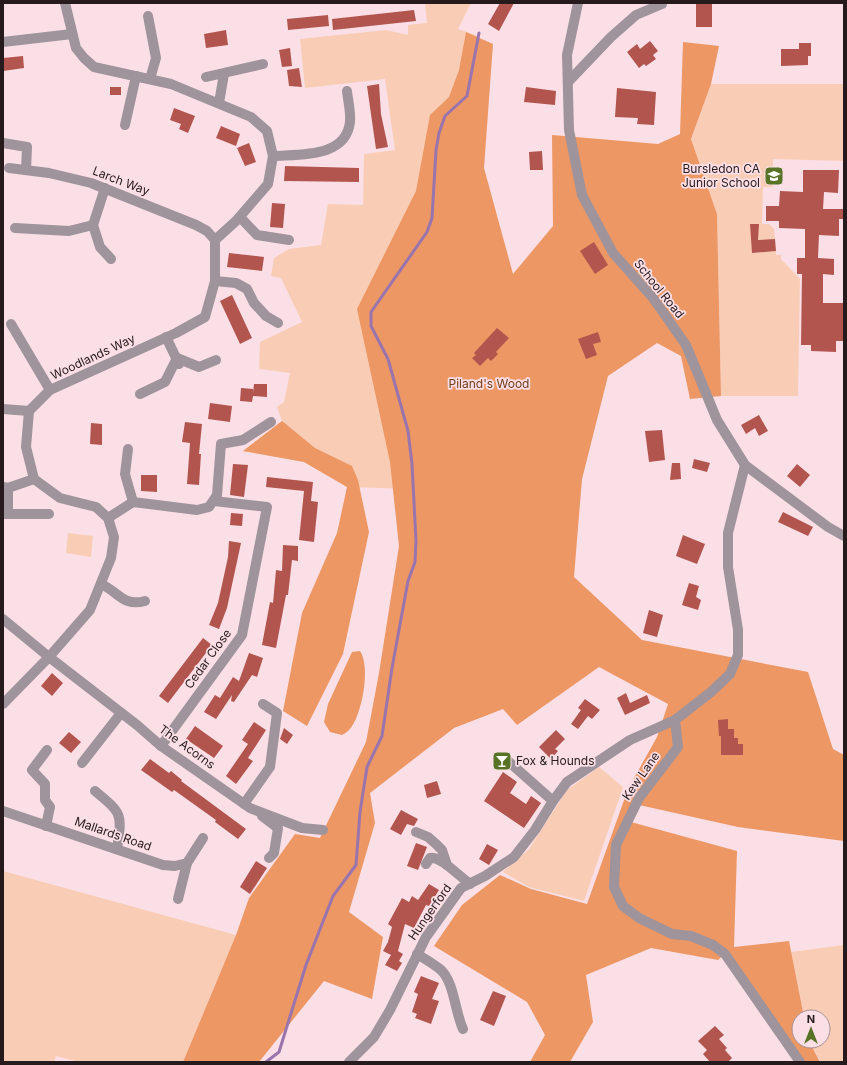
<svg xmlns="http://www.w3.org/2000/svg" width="847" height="1065" font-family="Inter,sans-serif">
<rect width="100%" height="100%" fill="#fbdfe6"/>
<g fill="#f9cdb5">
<polygon points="425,3 471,3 458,29 478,36 410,489 347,487 304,462 243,451 282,421 277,407 284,402 290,373 259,369 260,342 302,322 281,278 271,276 274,258 289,249 321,245 328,204 363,205 364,154 395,150 385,79 305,88 300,39 386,30 408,35 408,25 427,23"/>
<polygon points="711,84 844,84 844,161 773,159 773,187 763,187 762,224 769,224 774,229 775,239 752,253 776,251 776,255 781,255 781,259 800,279 798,396 721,396 717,214 691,139"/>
<polygon points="68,533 93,536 91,557 66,553"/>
<polygon points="599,767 623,787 584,901 529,887 503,872 529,849 567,790"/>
<polygon points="3,871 236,935 183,1062 79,1062 56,1056 54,1062 3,1062"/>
<polygon points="844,945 844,1062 821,1062 809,1041 823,1041 823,1017 804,1017 791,952"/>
</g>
<g fill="#ec9764">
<polygon points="466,32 493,44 484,168 513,274 553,226 552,135 658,144 680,134 683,42 719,46 711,84 691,139 717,214 721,396 690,399 681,356 657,343 608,376 582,479 574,577 642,640 808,672 833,749 844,755 844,841 738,827 639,805 631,822 737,851 734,947 789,941 804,1017 799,1017 799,1041 809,1041 820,1062 802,1062 728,951 718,960 651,948 586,975 593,1022 570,1062 530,1062 545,1035 527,1002 434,946 462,905 500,875 531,889 587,904 628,789 657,737 668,704 599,667 517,725 503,709 454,728 370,793 375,823 349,912 383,937 372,999 324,981 259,1062 183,1062 236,935 249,898 295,834 320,838 366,742 379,673 399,546 390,462 357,309 416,191 430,115 449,97 459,70"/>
<polygon points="282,421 315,448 352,466 358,480 369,532 343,654 307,726 283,711 302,613 337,533 347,487 304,462 243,451"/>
<path d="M360,651C371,667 362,716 349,730C347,732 344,734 342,735L330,732L324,722L328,704L352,652Z"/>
</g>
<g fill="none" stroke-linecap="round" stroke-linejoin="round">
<polyline stroke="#9974ad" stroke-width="3" points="266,1062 279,1052 306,965 333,896 356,865 360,812 367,767 382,736 392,668 408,581 415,562 416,541 412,464 408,431 388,359 371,326 371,312 427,232 432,218 436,150 439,133 445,116 467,96 479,33"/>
</g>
<g fill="#b2554f">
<polygon points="500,3 514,3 499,31 488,24"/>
<rect x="696" y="3" width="16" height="24"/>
<polygon points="414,10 416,21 333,30 332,19"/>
<polygon points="328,15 329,26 288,30 287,19"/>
<polygon points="226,30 228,45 206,48 204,34"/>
<polygon points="650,41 658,51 653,55 656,59 646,66 644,64 639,68 627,52 637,44 640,49"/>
<polygon points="799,43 811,43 811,56 808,56 808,65 781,66 781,49 799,49"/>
<polygon points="290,48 292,66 282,67 279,50"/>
<polygon points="23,56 24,68 3,71 3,58"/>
<polygon points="299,68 302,87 289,86 287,70"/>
<polygon points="379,84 381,114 388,147 376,149 367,86"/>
<rect x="110" y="87" width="11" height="8"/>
<polygon points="526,87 556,91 555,105 524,102"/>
<polygon points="617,88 656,92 654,125 637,124 638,118 615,117"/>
<polygon points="174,108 195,116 188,133 179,129 181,124 170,120"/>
<polygon points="221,126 240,134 236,146 216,138"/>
<polygon points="249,143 256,162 245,166 237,148"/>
<polygon points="542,151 543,170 530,170 529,152"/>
<polygon points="285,166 359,168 359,182 284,181"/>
<polygon points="803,170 839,170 838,193 824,192 823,209 844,209 844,219 839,219 839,236 819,235 818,258 834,259 834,275 823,274 823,303 844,303 844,341 836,341 836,352 811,351 811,345 801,345 802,274 797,274 797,258 805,258 805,229 779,228 779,221 766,221 766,206 779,206 780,191 803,192"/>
<polygon points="272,203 285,204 283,228 270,227"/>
<polygon points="750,224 759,224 758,240 775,239 776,251 752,253"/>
<polygon points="594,242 608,265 595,274 580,251"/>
<polygon points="229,253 264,257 262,271 227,267"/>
<polygon points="232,295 252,338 240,344 220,301"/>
<polygon points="497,328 509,338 496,352 498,354 491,361 488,358 480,366 472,358 476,355 474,353"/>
<polygon points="598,332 601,342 593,344 597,355 586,359 578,339"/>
<polygon points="254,384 267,384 267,397 253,396 252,402 240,401 241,388 253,389 253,393"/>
<polygon points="210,403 232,406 230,422 208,419"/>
<polygon points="759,415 768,431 759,436 755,428 746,434 741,425"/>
<polygon points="185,422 202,424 199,454 201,454 199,485 187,484 190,443 182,442"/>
<polygon points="91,423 102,424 102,445 90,444"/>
<polygon points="662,430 665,460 649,462 645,431"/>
<polygon points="694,459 710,463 707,472 692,468"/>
<polygon points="672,463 680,463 681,479 670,480"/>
<polygon points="233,464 248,465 244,497 230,495"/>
<polygon points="797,464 810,475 800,487 787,476"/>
<polygon points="141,475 157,475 157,492 141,491"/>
<polygon points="267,477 313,482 311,501 318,502 314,542 299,540 304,491 266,487"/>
<polygon points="783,512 813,527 808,536 778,522"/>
<polygon points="231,513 243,514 242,526 230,525"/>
<polygon points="683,535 705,544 697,564 676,556"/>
<polygon points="229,541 241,543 227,608 219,629 209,625 218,603 228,557"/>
<polygon points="283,545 298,546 298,561 292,560 288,595 286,595 276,648 262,645 270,602 273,603 276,570 282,571"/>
<polygon points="689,583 699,586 696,597 701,600 698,610 682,605"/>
<polygon points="649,610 663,615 657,637 643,633"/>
<polygon points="203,638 212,645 168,703 159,696"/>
<polygon points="249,653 263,658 257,677 252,675 234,702 231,701 232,695 216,719 204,712 215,695 220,698 233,677 239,681"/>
<polygon points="52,673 63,683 52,696 41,686"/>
<polygon points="626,693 630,703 647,695 650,703 625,715 617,698"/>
<polygon points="585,699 600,710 592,719 588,716 578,729 571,724 581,710 578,708"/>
<polygon points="728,719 728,729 734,729 734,738 738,738 738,744 743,744 743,755 721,755 721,736 719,736 718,720"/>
<polygon points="254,722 266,730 248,758 253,761 236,784 226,776 248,744 242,740"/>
<polygon points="195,726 223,746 214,758 186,739"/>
<polygon points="284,728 293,735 287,744 280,739"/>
<polygon points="556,730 565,739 555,749 558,751 551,759 539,747"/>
<polygon points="69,732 81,742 71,753 59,743"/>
<polygon points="150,759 169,773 171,771 182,780 181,781 246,829 238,839 215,822 216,820 174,790 172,792 141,770"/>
<polygon points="503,772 517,782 510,793 526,804 531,796 541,803 524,828 484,801"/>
<polygon points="437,781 441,794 427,798 424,785"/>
<polygon points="401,810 418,819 414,826 407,824 401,835 390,829"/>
<polygon points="416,843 427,847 418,870 407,866"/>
<polygon points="487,844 498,850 489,865 479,859"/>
<polygon points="256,861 267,868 250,894 240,887"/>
<polygon points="429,884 439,890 429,906 426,905 414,928 405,924 398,951 403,954 399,961 402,963 397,971 385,965 391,955 383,951 388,942 392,927 388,924 402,898 409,902 412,896 418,900"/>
<polygon points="421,976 439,983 432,999 439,1001 431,1024 415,1018 417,1014 412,1012 418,994 414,992"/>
<polygon points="493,991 506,996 494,1026 480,1020"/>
<polygon points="715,1026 724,1035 719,1039 727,1048 725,1050 732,1058 728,1062 710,1062 703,1054 707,1050 698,1041"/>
</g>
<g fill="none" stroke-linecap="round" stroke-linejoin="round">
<g stroke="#9f939c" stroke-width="10">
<polyline points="65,3 76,48 84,58 94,67 171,84 251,117 267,131 273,156 268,184 236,221 215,240"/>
<polyline points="578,3 567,55 569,130 582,195 613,253 653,298 686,345 717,420 745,465 828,527 844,536"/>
<polyline points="148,16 156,58 150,79"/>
<polyline points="3,42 72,34"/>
<polyline points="206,77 263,64"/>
<polyline points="568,82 611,37 636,15 662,4"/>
<polyline points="219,103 224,74"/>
<polyline points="125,125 136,76"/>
<polyline points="3,143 27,147 26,170"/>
<path d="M273,156C300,154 346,158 350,122C351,112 348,101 347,91"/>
<polyline points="9,168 49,173 91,183 196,225 207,231 215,240"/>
<polyline points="240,217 257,235 289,240"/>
<polyline points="93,225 100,247 111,259"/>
<polyline points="15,228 69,231 93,225 105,188"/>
<polyline points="215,281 236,283 247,289 254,303 266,316 278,323"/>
<polyline points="11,324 50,390"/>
<polyline points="166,337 179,364"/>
<polyline points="140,394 165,382 177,358 199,367 216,360"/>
<polyline points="3,409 29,411"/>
<polyline points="128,449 125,474 133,502"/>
<polyline points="3,487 8,488 34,479"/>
<polyline points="8,488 8,514"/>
<polyline points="3,514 49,514"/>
<polyline points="108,518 133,502 197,510 209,507 217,495 221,444 243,440 271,422"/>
<path d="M101,584C119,592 123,607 145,601"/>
<polyline points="3,619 49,657 137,725 161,746 250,808 302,828 323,830"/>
<polyline points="3,704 49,657 90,610 111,558 114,537 108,518 96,507 60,498 34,479 26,447 29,411 50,390 176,333 205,317 215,281 215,240"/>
<polyline points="675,720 678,747 639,798 616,845 614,887 623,906 639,918 672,934 691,936 713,945 725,954 800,1062"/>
<polyline points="161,746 242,635 267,507 214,501"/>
<polyline points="509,762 553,801"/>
<polyline points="82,763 121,713"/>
<path d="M95,791C123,814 122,814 117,849"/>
<polyline points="244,804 270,767 277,713 263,704"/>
<polyline points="3,811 163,865 175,866 187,863 203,838"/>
<polyline points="262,816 278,828 274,853 269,858"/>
<polyline points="46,826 50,807 45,800 45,784 32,770 47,750"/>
<polyline points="416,832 428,837 436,844 442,850 447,865 470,884"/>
<path d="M426,864L430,858C437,857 441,861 447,865"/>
<polyline points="178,899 187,863"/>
<path d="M417,954C425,959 434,964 441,970C454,982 455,1012 463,1029"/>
<polyline points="349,1062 374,1037 390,1010 426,937 461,888 485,876 514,857 535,830 553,801 567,782 630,740 675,720 711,692 730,674 738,655 738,630 728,567 728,533 745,465"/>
</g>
</g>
<defs>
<symbol id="school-square" viewBox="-11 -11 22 22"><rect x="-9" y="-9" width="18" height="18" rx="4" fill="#597326" stroke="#fbdfe6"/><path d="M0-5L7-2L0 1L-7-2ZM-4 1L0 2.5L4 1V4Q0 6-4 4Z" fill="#fff"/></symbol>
<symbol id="bar-square" viewBox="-11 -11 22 22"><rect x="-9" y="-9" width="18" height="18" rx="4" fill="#597326" stroke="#fbdfe6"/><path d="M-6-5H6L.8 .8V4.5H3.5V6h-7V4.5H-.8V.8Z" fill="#fff"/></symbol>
</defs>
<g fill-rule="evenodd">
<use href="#school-square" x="763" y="165" width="22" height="22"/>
<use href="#bar-square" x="491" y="750" width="22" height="22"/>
</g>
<g text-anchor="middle" stroke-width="3.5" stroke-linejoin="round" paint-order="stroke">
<g font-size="12" fill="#261a1d" stroke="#fbdfe6" text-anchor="end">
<text x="760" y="173">Bursledon CA<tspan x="760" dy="14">Junior School</tspan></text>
<text x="516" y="765" text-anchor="start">Fox &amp; Hounds</text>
</g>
<g font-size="12" fill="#261a1d" stroke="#fbdfe6">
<text transform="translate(121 181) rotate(21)" y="4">Larch Way</text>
<text transform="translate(659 289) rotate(51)" y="4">School Road</text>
<text transform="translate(93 357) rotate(-25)" y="4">Woodlands Way</text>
<text transform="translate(208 659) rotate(-54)" y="4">Cedar Close</text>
<text transform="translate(187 747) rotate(36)" y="4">The Acorns</text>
<text transform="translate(641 776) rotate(-55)" y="4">Kew Lane</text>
<text transform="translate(113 834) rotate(19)" y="4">Mallards Road</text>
<text transform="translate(430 912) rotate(-55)" y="4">Hungerford</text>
</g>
<g font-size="12" fill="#723b16" stroke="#fbdfe6">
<text x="489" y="388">Piland's Wood</text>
</g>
</g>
<rect width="847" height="1065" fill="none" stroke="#261a1d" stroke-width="8"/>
<g transform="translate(811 1029)"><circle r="19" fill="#fbdfe6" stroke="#a69096"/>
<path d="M0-3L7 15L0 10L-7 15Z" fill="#597326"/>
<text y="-6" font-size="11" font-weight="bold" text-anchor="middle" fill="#261a1d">N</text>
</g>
</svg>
